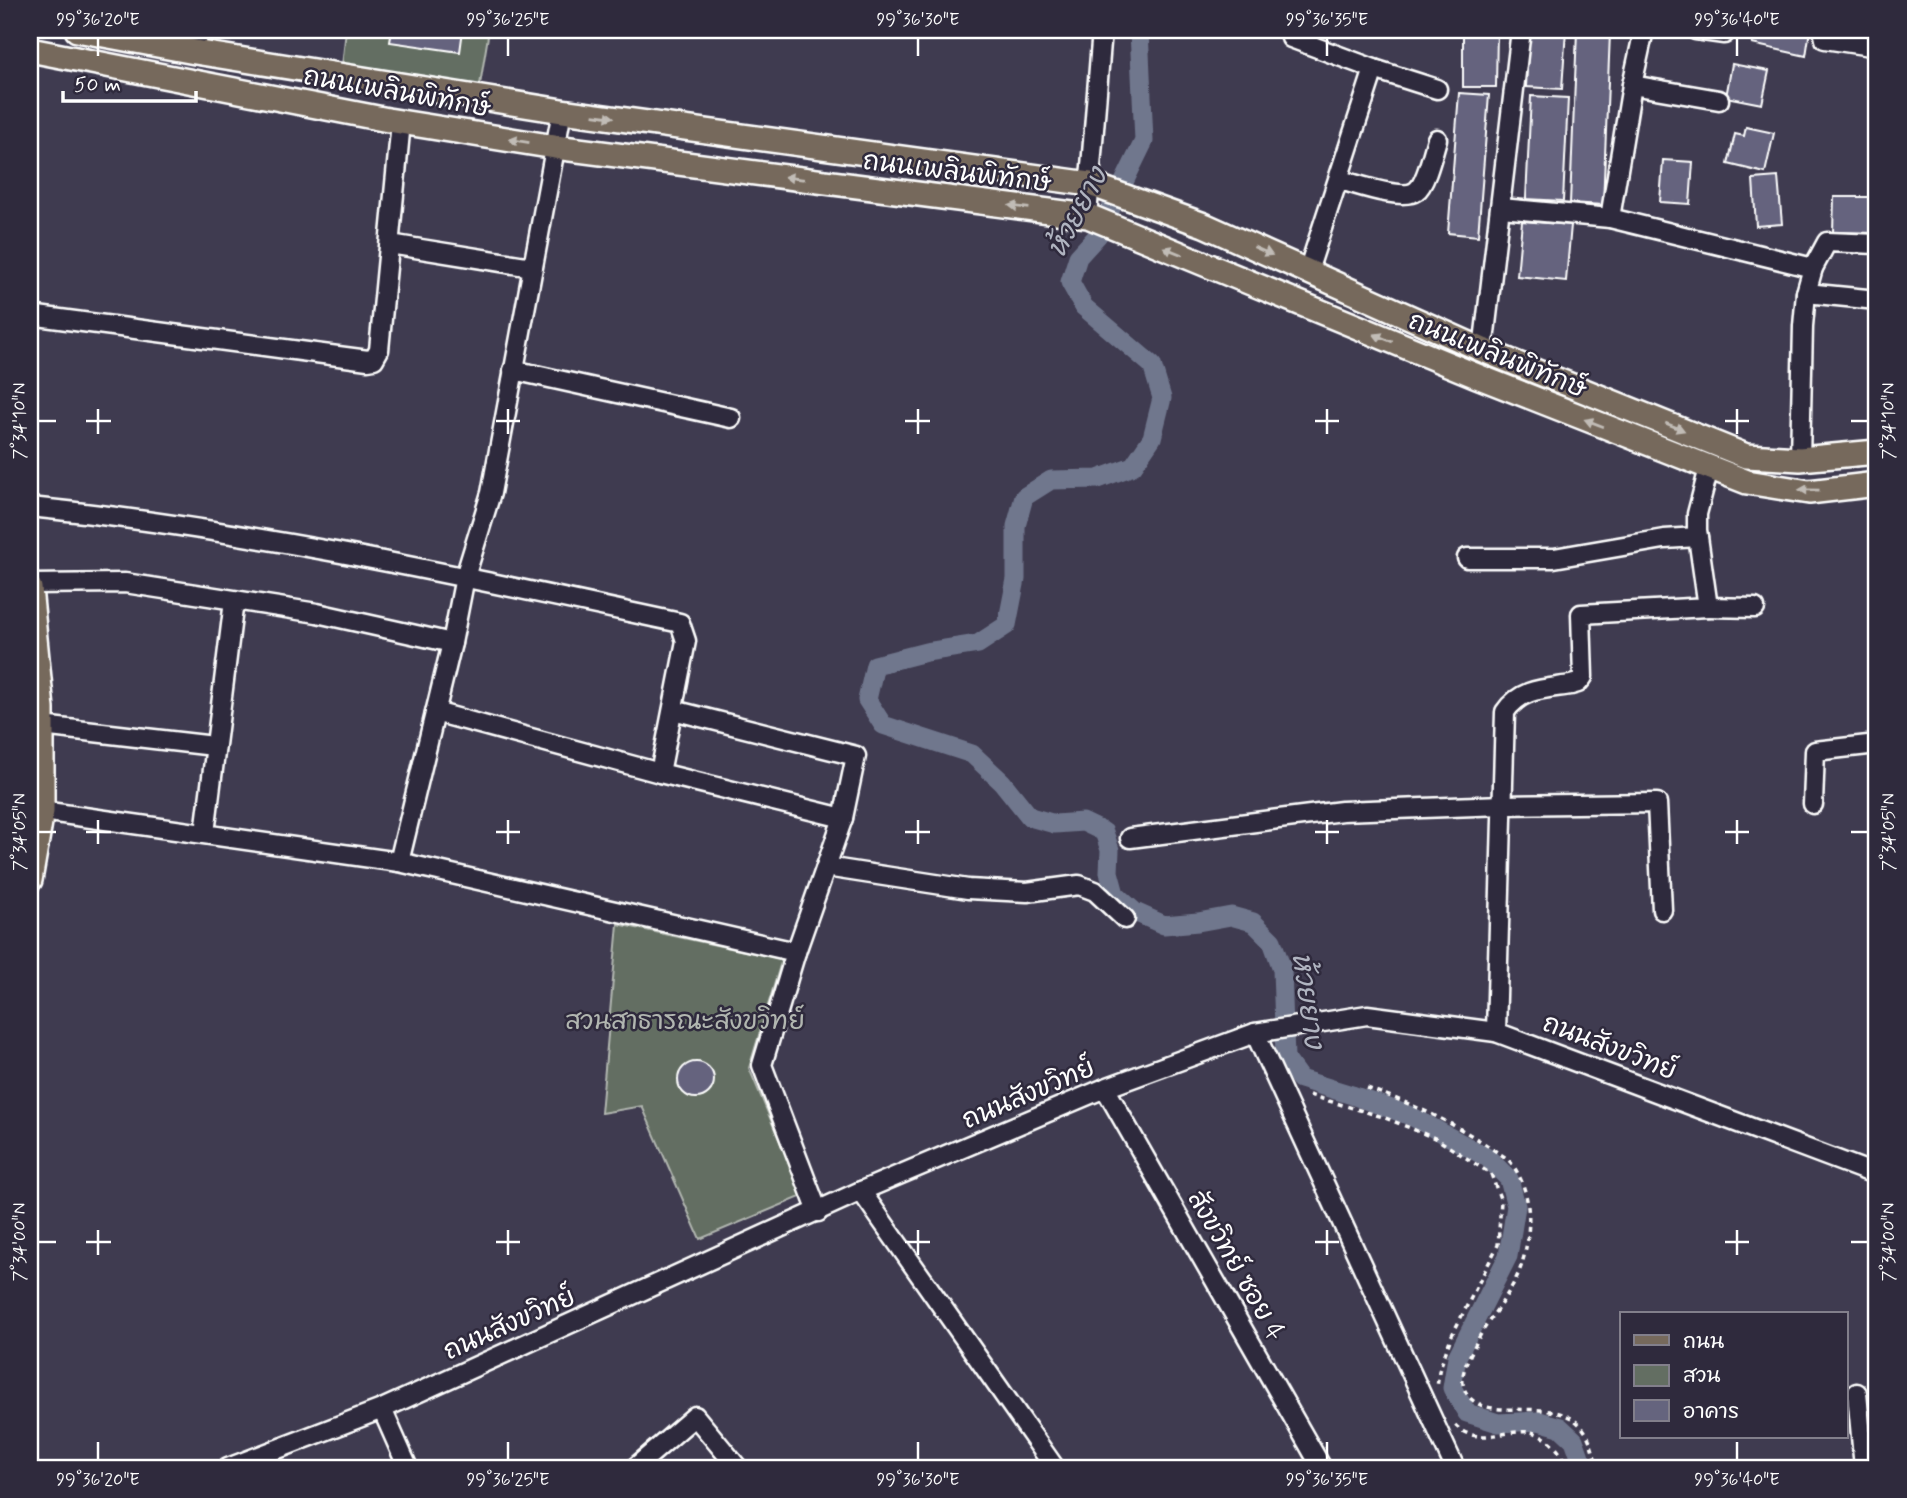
<svg xmlns="http://www.w3.org/2000/svg" width="1907" height="1498" font-family="Mynerve,'Playpen Sans Thai',sans-serif">
<rect width="100%" height="100%" fill="#3f3b50"/>
<filter id="ink" filterUnits="userSpaceOnUse"><feTurbulence type="fractalNoise" baseFrequency=".0143" numOctaves="2"/><feDisplacementMap in="SourceGraphic" scale="14" xChannelSelector="R" yChannelSelector="G"/><feConvolveMatrix kernelMatrix="1 2 1 2 8 2 1 2 1" color-interpolation-filters="sRGB"/></filter>
<g filter="url(#ink)">
<g fill="#636e62" stroke="#b1b6b0" stroke-width="2">
<polygon points="346,30 489,30 478,97 341,75"/>
<polygon points="618,924 782,959 749,1068 803,1196 700,1239 642,1106 601,1113"/>
</g>
<g fill="none" stroke-linecap="round" stroke-linejoin="round">
<polyline stroke="#70778d" stroke-width="19" points="1139,30 1144,141 1098,235 1078,257 1070,282 1084,307 1152,365 1162,398 1152,438 1133,466 1098,479 1051,480 1024,497 1016,526 1016,579 1007,625 978,644 926,652 875,665 867,700 883,725 972,754 1002,782 1030,817 1055,824 1083,822 1104,832 1110,850 1109,872 1115,894 1135,912 1164,925 1198,922 1231,916 1253,922 1272,941 1282,969 1285,1058 1300,1079 1352,1095 1411,1116 1488,1158 1509,1179 1516,1206 1508,1256 1457,1357 1452,1388 1467,1413 1498,1423 1539,1421 1560,1427 1574,1440 1584,1468"/>
</g>
<g fill="#65647e" stroke="#fff" stroke-width="2">
<polygon points="392,30 463,30 460,52 390,42"/>
<polygon points="1463,30 1497,30 1496,87 1463,87"/>
<polygon points="1529,30 1566,30 1562,89 1526,87"/>
<polygon points="1755,30 1810,30 1806,56 1752,44"/>
<polygon points="1577,31 1610,33 1603,205 1570,203"/>
<polygon points="1732,64 1769,71 1762,104 1726,97"/>
<polygon points="1459,93 1489,95 1478,236 1448,233"/>
<polygon points="1531,96 1568,98 1563,201 1526,199"/>
<polygon points="1746,127 1774,133 1765,173 1728,164 1735,134 1744,136"/>
<polygon points="1663,160 1693,162 1690,204 1660,202"/>
<polygon points="1778,177 1782,224 1756,226 1753,179"/>
<polygon points="1834,197 1877,197 1877,233 1833,232"/>
<polygon points="1522,221 1571,225 1566,281 1517,276"/>
<circle cx="696" cy="1080" r="18"/>
</g>
<g fill="none" stroke-linecap="round" stroke-linejoin="round">
<defs>
<g id="minor">
<polyline points="1696,30 1724,34"/>
<polyline points="1823,30 1825,39 1877,47"/>
<polyline points="1291,38 1374,69 1437,89"/>
<polyline points="195,52 199,30"/>
<polyline points="1632,85 1719,100"/>
<path d="M1340,180C1356,184 1402,201 1416,191C1426,184 1433,152 1437,139"/>
<polyline points="1501,208 1610,218 1813,268"/>
<polyline points="1087,216 1102,30"/>
<polyline points="1610,218 1632,85 1644,30"/>
<polyline points="390,244 532,267"/>
<polyline points="1308,271 1374,69"/>
<polyline points="1806,293 1877,300"/>
<polyline points="30,315 368,360 374,359 379,350 401,122"/>
<polyline points="1483,350 1521,30"/>
<polyline points="513,370 731,418"/>
<polyline points="1800,459 1803,326 1806,293 1813,268 1827,242 1877,244"/>
<path d="M30,507C249,529 465,577 680,623L686,641L660,773"/>
<polyline points="1467,558 1554,558 1664,539 1698,537"/>
<polyline points="30,584 125,583 317,613 452,643"/>
<polyline points="1708,607 1755,608"/>
<polyline points="673,710 856,756 843,818 796,952"/>
<polyline points="435,712 660,773 843,818"/>
<polyline points="42,726 214,746"/>
<polyline points="1813,804 1815,751 1877,744"/>
<polyline points="42,811 399,862 796,952 762,1065 818,1212"/>
<polyline points="205,833 234,601"/>
<polyline points="1130,838 1342,811 1503,805 1657,803 1662,910"/>
<polyline points="399,862 452,643 465,577 491,493 562,111"/>
<polyline points="826,867 968,889 1027,892 1079,885 1095,891 1125,919"/>
<path d="M1496,1032L1505,712C1521,688 1545,689 1571,685L1578,683L1583,677L1581,614L1708,607L1697,530V514L1709,468"/>
<polyline points="1255,1033 1455,1468"/>
<polyline points="1105,1088 1322,1468"/>
<polyline points="861,1191 1055,1468"/>
<polyline points="1857,1393 1864,1468"/>
<polyline points="382,1409 408,1468"/>
<polyline points="228,1468 382,1409 861,1191 1105,1088 1255,1033 1367,1015 1496,1032 1877,1175"/>
<polyline points="639,1468 637,1466 695,1416 738,1468"/>
</g>
<g id="major">
<polyline points="77,30 195,52 562,111 1090,184 1204,225 1483,350 1746,456 1800,459 1877,452"/>
<polyline points="30,50 388,120 555,147 1088,216 1477,376 1747,482 1809,492 1877,484"/>
<polyline points="30,588 42,709 42,811 30,880"/>
</g>
</defs>
<use href="#minor" stroke="#fff" stroke-width="23"/>
<use href="#major" stroke="#fff" stroke-width="28"/>
<g stroke="#fff" stroke-width="3.5" stroke-dasharray="5 5" stroke-linecap="butt">
<path d="M1367,1088C1410,1103 1453,1122 1491,1148C1498,1153 1507,1157 1512,1164C1532,1192 1532,1228 1523,1260C1515,1291 1490,1315 1476,1343C1470,1356 1459,1373 1464,1388C1480,1431 1559,1387 1586,1433C1592,1443 1594,1457 1598,1468"/>
<polyline points="1309,1095 1383,1117 1437,1139 1491,1174 1501,1201 1498,1245 1451,1337 1439,1371 1437,1388"/>
<path d="M1455,1425C1476,1447 1505,1429 1530,1432C1548,1434 1562,1454 1570,1468"/>
</g>
<use href="#minor" stroke="#2f2a3d" stroke-width="18"/>
<use href="#major" stroke="#76695c" stroke-width="23"/>
</g>
<defs><path id="oneway-solid" d="M-6-.8H1V-3.2L6.5 0L1 3.2V.8H-6Z" transform="scale(1.75)"/></defs>
<g fill="#c1bcb6">
<use href="#oneway-solid" transform="translate(604 116) rotate(8)"/>
<use href="#oneway-solid" transform="translate(519 141) rotate(-171)"/>
<use href="#oneway-solid" transform="translate(794 178) rotate(-173)"/>
<use href="#oneway-solid" transform="translate(1019 207) rotate(-173)"/>
<use href="#oneway-solid" transform="translate(1173 251) rotate(-158)"/>
<use href="#oneway-solid" transform="translate(1263 251) rotate(24)"/>
<use href="#oneway-solid" transform="translate(1383 338) rotate(-158)"/>
<use href="#oneway-solid" transform="translate(1594 423) rotate(-159)"/>
<use href="#oneway-solid" transform="translate(1675 427) rotate(22)"/>
<use href="#oneway-solid" transform="translate(1809 490) rotate(-179)"/>
</g>
</g>
<path fill="none" stroke="#fff" stroke-width="2.5" d="M98,38V56M508,38V56M918,38V56M1327,38V56M1737,38V56M98,409V434M508,409V434M918,409V434M1327,409V434M1737,409V434M38,421H56M86,421H111M496,421H520M905,421H930M1315,421H1339M1725,421H1749M1851,421H1868M98,820V844M508,820V844M918,820V844M1327,820V844M1737,820V844M38,832H56M86,832H111M496,832H520M905,832H930M1315,832H1339M1725,832H1749M1851,832H1868M98,1230V1255M508,1230V1255M918,1230V1255M1327,1230V1255M1737,1230V1255M38,1242H56M86,1242H111M496,1242H520M905,1242H930M1315,1242H1339M1725,1242H1749M1851,1242H1868M98,1442V1460M508,1442V1460M918,1442V1460M1327,1442V1460M1737,1442V1460"/>
<g text-anchor="middle" stroke-width="5" stroke-linejoin="round" paint-order="stroke">
<g font-size="26" fill="#fff" stroke="#2f2a3d">
<text transform="translate(397 91) rotate(10)" y="9">ถนนเพลินพิทักษ์</text>
<text transform="translate(957 171) rotate(7)" y="9">ถนนเพลินพิทักษ์</text>
<text transform="translate(1498 354) rotate(22)" y="9">ถนนเพลินพิทักษ์</text>
<text transform="translate(1610 1046) rotate(21)" y="9">ถนนสังขวิทย์</text>
<text transform="translate(1028 1093) rotate(-23)" y="9">ถนนสังขวิทย์</text>
<text transform="translate(1237 1265) rotate(60)" y="9">สังขวิทย์ ซอย 4</text>
<text transform="translate(509 1323) rotate(-24)" y="9">ถนนสังขวิทย์</text>
</g>
<g font-size="26" fill="#b1b6b0" stroke="#2f2a3d">
<text x="685" y="1029">สวนสาธารณะสังขวิทย์</text>
</g>
<g font-size="28" font-style="italic" fill="#b0b4c0" stroke="#2f2a3d">
<text transform="translate(1076 212) rotate(-62)" y="10">ห้วยยาง</text>
<text transform="translate(1309 1000) rotate(82)" y="10">ห้วยยาง</text>
</g>
</g>
<rect width="1907" height="1498" fill="none" stroke="#2f2a3d" stroke-width="77"/>
<rect x="1620" y="1312" width="228" height="126" fill="#2f2a3d" stroke="#827f8b" stroke-width="2"/>
<rect x="1634" y="1335" width="35" height="10" fill="#76695c" stroke="#827f8b" stroke-width="2"/>
<text x="1683" y="1348" font-size="21" fill="#ffffff">ถนน</text>
<rect x="1634" y="1365" width="35" height="21" fill="#636e62" stroke="#827f8b" stroke-width="2"/>
<text x="1683" y="1382" font-size="21" fill="#ffffff">สวน</text>
<rect x="1634" y="1400" width="35" height="21" fill="#65647e" stroke="#827f8b" stroke-width="2"/>
<text x="1683" y="1418" font-size="21" fill="#ffffff">อาคาร</text>
<path d="M63 91v10h133v-10" fill="none" stroke="#ffffff" stroke-width="3.5"/>
<text x="74" y="91" font-size="21" fill="#ffffff" stroke="#2f2a3d" stroke-width="5" paint-order="stroke">50 m</text>
<rect x="38" y="38" width="1830" height="1422" fill="none" stroke="#fff" stroke-width="2.5"/>
<g font-size="18" text-anchor="middle" fill="#fff">
<text x="98" y="25">99°36'20"E</text>
<text x="508" y="25">99°36'25"E</text>
<text x="918" y="25">99°36'30"E</text>
<text x="1327" y="25">99°36'35"E</text>
<text x="1737" y="25">99°36'40"E</text>
<text transform="translate(19 421) rotate(-90)" y="6">7°34'10"N</text>
<text transform="translate(1888 421) rotate(-90)" y="6">7°34'10"N</text>
<text transform="translate(19 832) rotate(-90)" y="6">7°34'05"N</text>
<text transform="translate(1888 832) rotate(-90)" y="6">7°34'05"N</text>
<text transform="translate(19 1242) rotate(-90)" y="6">7°34'00"N</text>
<text transform="translate(1888 1242) rotate(-90)" y="6">7°34'00"N</text>
<text x="98" y="1485">99°36'20"E</text>
<text x="508" y="1485">99°36'25"E</text>
<text x="918" y="1485">99°36'30"E</text>
<text x="1327" y="1485">99°36'35"E</text>
<text x="1737" y="1485">99°36'40"E</text>
</g>
</svg>
